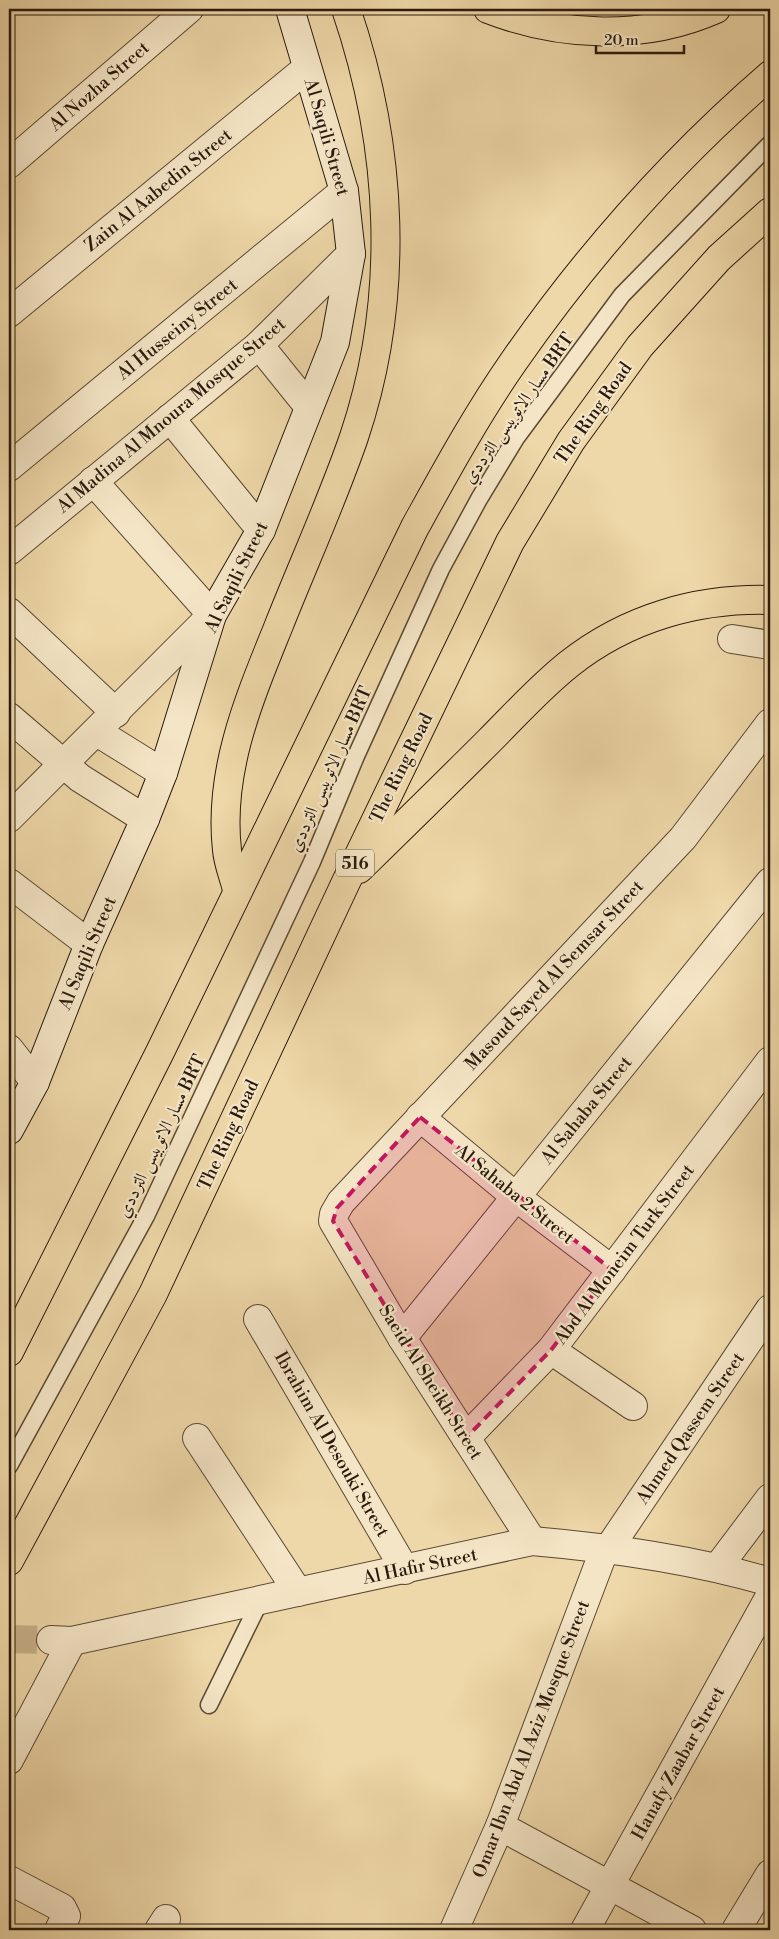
<svg xmlns="http://www.w3.org/2000/svg" width="779" height="1939" font-family="'Libre Bodoni',Amiri,serif">
<rect width="100%" height="100%" fill="#eed7a8"/>
<filter id="stains"><feTurbulence type="fractalNoise" baseFrequency=".004" numOctaves="4"/><feColorMatrix values="0 0 0 0 .2 0 0 0 0 .09 0 0 0 0 .02 0 0 0 .5 -.17"/></filter>
<radialGradient id="worn" r=".72"><stop offset=".6" stop-color="#630" stop-opacity="0"/><stop offset="1" stop-color="#630" stop-opacity=".3"/></radialGradient>
<g fill="none" stroke-linecap="round" stroke-linejoin="round">
<polyline stroke="#c7b189" stroke-width="28" stroke-dasharray="28 14" stroke-linecap="butt" points="9,1639 51,1640"/>
<defs>
<g id="lane">
<polyline points="9,1466 146,1216 312,862 356,756 441,569 479,499 516,438 622,295 770,144"/>
<polyline points="209,1705 260,1601"/>
</g>
<g id="street">
<polyline points="9,164 189,9"/>
<polyline points="9,313 307,68"/>
<polyline points="259,345 309,407"/>
<polyline points="170,418 261,530"/>
<polyline points="9,467 344,191"/>
<polyline points="9,551 259,345 351,254"/>
<polyline points="9,612 116,713"/>
<polyline points="732,639 770,645"/>
<polyline points="9,717 80,778 145,819"/>
<polyline points="97,732 163,773"/>
<polyline points="9,818 212,615 93,481"/>
<polyline points="9,883 89,944"/>
<polyline points="9,1049 35,1082"/>
<polyline points="420,1117 516,1197 612,1270"/>
<polyline points="258,1319 405,1570"/>
<polyline points="402,1338 770,882"/>
<polyline points="551,1350 633,1406"/>
<polyline points="197,1438 298,1592"/>
<polyline points="466,1438 551,1350 770,1061"/>
<polyline points="532,1541 402,1338 333,1221 334,1214 341,1202 683,838 770,723"/>
<polyline points="609,1548 770,1309"/>
<polyline points="718,1567 770,1498"/>
<path d="M51,1640L72,1641L532,1541C613,1548 692,1559 770,1582"/>
<polyline points="9,1760 72,1641"/>
<polyline points="500,1826 692,1930"/>
<polyline points="9,1880 62,1908 66,1916 59,1930"/>
<polyline points="159,1930 166,1919"/>
<polyline points="454,1930 500,1826 605,1548"/>
<polyline points="585,1930 770,1596"/>
<polyline points="736,1930 770,1874"/>
</g>
<polyline id="secondary" points="9,1130 35,1082 89,944 145,819 163,773 212,615 261,530 335,342 351,254 344,191 290,9"/>
<g id="highway">
<path d="M488,9C560,37 644,41 716,9"/>
<path d="M359,869C403,826 446,784 489,741C515,715 540,687 569,664C627,618 697,598 770,600"/>
<path d="M237,890C234,877 228,863 227,850C218,770 250,697 279,625C304,562 332,501 354,437C401,297 393,147 346,9"/>
<path d="M9,1352L160,1052L415,527C446,471 477,414 514,361C587,256 673,159 770,75"/>
<polyline points="9,1561 153,1294 346,882 510,542 571,441 640,346 719,258 770,212"/>
</g>
</defs>
<use href="#lane" stroke="#5b4934" stroke-width="19"/>
<use href="#street" stroke="#5b4934" stroke-width="30"/>
<use href="#secondary" stroke="#2a1a0d" stroke-width="30"/>
<use href="#highway" stroke="#2a1a0d" stroke-width="30"/>
<use href="#lane" stroke="#f4e5c6" stroke-width="16"/>
<use href="#street" stroke="#f4e5c6" stroke-width="28"/>
<use href="#secondary" stroke="#f4e5c6" stroke-width="28"/>
<use href="#highway" stroke="#eed7a8" stroke-width="28"/>
</g>
<path fill="#c2185b" fill-opacity="0.2" stroke="#c2185b" stroke-width="4" stroke-dasharray="10 6" stroke-linejoin="round" d="M420,1117L612,1270L551,1350L466,1438L333,1221L337,1208Z"/>
<g text-anchor="middle" stroke-width="4.5" stroke-linejoin="round" paint-order="stroke">
<rect fill="#f4e5c6" stroke="#675744" stroke-width="1" x="336" y="849.5" width="38" height="27" rx="4"/>
<g font-size="16" font-weight="bold" fill="#2a1a0d">
<text x="355" y="869">516</text>
</g>
<g font-size="18" fill="#2a1a0d" stroke="#f4e5c6">
<text transform="translate(99 86) rotate(-41)" y="6">Al Nozha Street</text>
<text transform="translate(327 137) rotate(74)" y="6">Al Saqili Street</text>
<text transform="translate(158 190) rotate(-39)" y="6">Zain Al Aabedin Street</text>
<text transform="translate(177 329) rotate(-39)" y="6">Al Husseiny Street</text>
<text transform="translate(518 408) rotate(-55)" y="6">مسار الاتوبيس الترددي BRT</text>
<text transform="translate(593 413) rotate(-55)" y="6">The Ring Road</text>
<text transform="translate(171 415) rotate(-40)" y="6">Al Madina Al Mnoura Mosque Street</text>
<text transform="translate(236 577) rotate(-64)" y="6">Al Saqili Street</text>
<text transform="translate(401 768) rotate(-64)" y="6">The Ring Road</text>
<text transform="translate(330 769) rotate(-66)" y="6">مسار الاتوبيس الترددي BRT</text>
<text transform="translate(87 953) rotate(-67)" y="6">Al Saqili Street</text>
<text transform="translate(554 975) rotate(-47)" y="6">Masoud Sayed Al Semsar Street</text>
<text transform="translate(586 1110) rotate(-51)" y="6">Al Sahaba Street</text>
<text transform="translate(228 1135) rotate(-65)" y="6">The Ring Road</text>
<text transform="translate(161 1136) rotate(-64)" y="6">مسار الاتوبيس الترددي BRT</text>
<text transform="translate(515 1194) rotate(39)" y="6">Al Sahaba 2 Street</text>
<text transform="translate(624 1254) rotate(-53)" y="6">Abd Al Moneim Turk Street</text>
<text transform="translate(431 1382) rotate(58)" y="6">Saeid Al Sheikh Street</text>
<text transform="translate(690 1428) rotate(-56)" y="6">Ahmed Qassem Street</text>
<text transform="translate(332 1444) rotate(60)" y="6">Ibrahim Al Desouki Street</text>
<text transform="translate(420 1566) rotate(-12)" y="6">Al Hafir Street</text>
<text transform="translate(531 1739) rotate(-69)" y="6">Omar Ibn Abd Al Aziz Mosque Street</text>
<text transform="translate(678 1763) rotate(-61)" y="6">Hanafy Zaabar Street</text>
</g>
</g>
<rect width="779" height="1939" fill="none" stroke="#eed7a8" stroke-width="30"/>
<rect x="10" y="10" width="759" height="1919" fill="none" stroke="#2a1a0d" stroke-width="2.5"/>
<rect x="15" y="15" width="749" height="1909" fill="none" stroke="#2a1a0d"/>
<path d="M596 45v8h88v-8" fill="none" stroke="#2a1a0d" stroke-width="2.5"/>
<text x="604" y="45" font-size="15" fill="#2a1a0d" stroke="#f4e5c6" stroke-width="4" paint-order="stroke">20 m</text>
<rect width="100%" height="100%" filter="url(#stains)"/>
<rect width="100%" height="100%" fill="url(#worn)"/>
</svg>
